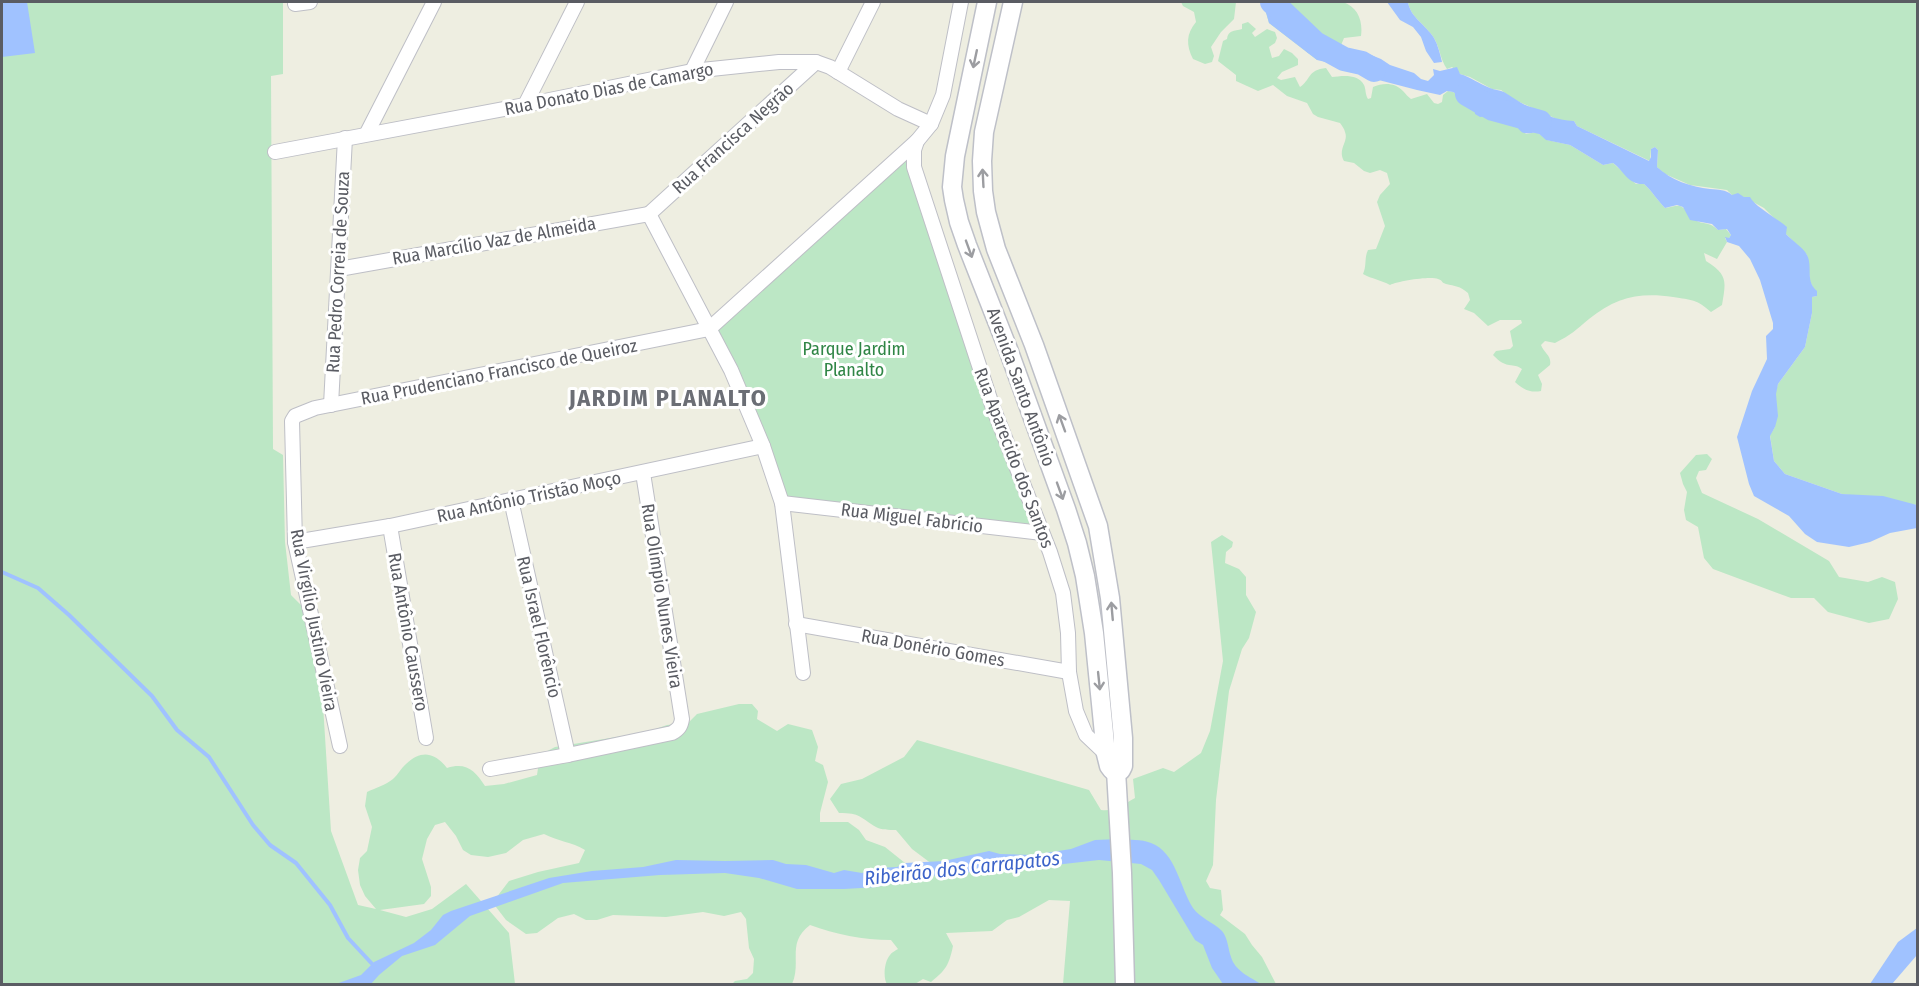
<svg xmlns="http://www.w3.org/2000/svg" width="1919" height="986" font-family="'Fira Sans Condensed',sans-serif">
<rect width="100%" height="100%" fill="#eeeee1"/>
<g fill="#bce7c5">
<path d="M2,2H283V74L271,76L273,449L283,455L285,542L291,595L302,606L310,621L316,672L323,705L331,831L358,905L376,909L365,896L360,885L358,870L360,858L367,851L372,827L365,806L367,792C375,788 386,785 393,779C398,775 401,768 406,764C422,749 435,753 447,768C467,762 475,771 485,786L504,784L537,775L540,755L555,747L647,732L667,725L688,723L697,714L739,704H752L758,711L757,719L777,731L788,724L812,730L818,747L815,761L823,765L828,782L820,813V822H848L859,830L866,840L885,847L905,863L944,873L912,849L896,830C889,830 881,830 876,827C859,817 861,813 839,813L830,799L841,784L862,779L904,757L917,740L1089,790L1101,810C1114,812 1124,804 1135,798L1133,779L1163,768L1174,772L1201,753L1210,731L1223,661L1211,542L1222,535L1233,542L1232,547L1226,552L1225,563L1239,569L1246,577V595L1256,612L1249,638L1242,649L1229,691L1216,800L1213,865L1206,881L1210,888L1221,890L1223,910L1220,915L1245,934L1252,945L1262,957L1276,984H1063L1070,901L1049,900L1019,917L1007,920L992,931L946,933L953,946C949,965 946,970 931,982L923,979L915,984H887C883,978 884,962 890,955C892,952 895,951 898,949L891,940C863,940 835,934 810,925C786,943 802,962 792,984H732L735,981L747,979L753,973L754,959L749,948L746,919L741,912L724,916L703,912L666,917L613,915L597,920H586L574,914L558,918L537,933L526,934L506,920L496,907V898L509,881L538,872L579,863L585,850C572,842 557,841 544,834L523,840L506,853L488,857L471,855L463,850L456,836L445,822L435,825L427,839L422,859L431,887V896L424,904L380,910L406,917L432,909L466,884L509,933L515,984H2Z"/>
<path d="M1181,2H1236L1234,19L1221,32L1211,47L1214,56L1212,62L1205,64L1193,59C1186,45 1186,34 1196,22L1194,12L1183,6Z"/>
<path d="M1263,2H1343C1358,7 1363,21 1361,36L1344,38L1337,55L1317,60L1269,23Z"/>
<path d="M1408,2H1917V505L1842,494L1785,474L1774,461L1770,435L1775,427V394L1778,384L1805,347L1812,313V297L1817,296L1810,281L1807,255L1786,234V227L1776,220L1764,208L1744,197L1732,195L1727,190L1690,185L1665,174L1657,167L1658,150L1655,147L1651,149L1650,161L1577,126L1574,121H1561L1513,99L1501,90L1492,89L1470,77L1460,74L1452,67L1447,69C1440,59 1440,48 1434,38C1426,25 1410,17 1408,2Z"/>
<path d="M1248,22L1256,29L1252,33L1255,37L1267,29L1275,32L1277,38L1275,43L1269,47L1272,58L1279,56L1284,49L1292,53L1298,59V65L1282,72L1277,78L1281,80L1295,77L1300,87C1311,80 1307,70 1326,68L1332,77C1341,76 1358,73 1364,85C1366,89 1365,94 1368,99L1371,98L1373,87C1383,83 1394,82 1403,91C1406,94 1408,97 1411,99L1427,94L1434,103L1438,104L1442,102L1443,95L1448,91L1453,92L1489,112L1503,106L1507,108L1513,123L1526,134L1537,132L1547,140L1570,145L1603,165L1613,163L1636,184H1644C1652,191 1657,200 1665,208C1670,208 1676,205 1680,206C1686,208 1689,217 1695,220C1703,225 1709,221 1718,230L1726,229L1731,235L1729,238H1725L1727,242L1717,259L1704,253L1706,261C1728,275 1726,281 1722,305L1711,312C1696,299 1692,300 1673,297C1640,292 1616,297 1589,319C1576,330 1571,335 1555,343L1545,341L1541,345C1544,353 1552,356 1550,365L1538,375L1542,384L1541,391C1529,393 1523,389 1515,382L1522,369C1516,365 1515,366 1509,365C1502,364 1497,359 1493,355L1496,351L1510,349L1513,346L1510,331L1522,323L1521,320H1500L1488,326L1474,313L1464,309L1470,300L1468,293C1460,286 1455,286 1446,284C1440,282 1444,281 1438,279C1430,276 1399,281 1390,285C1381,280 1372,279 1363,274C1367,265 1364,258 1368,250L1376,249L1385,226L1377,202L1380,195L1390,184L1387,173L1380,170L1370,173L1364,171L1354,163L1344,161C1337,149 1349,142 1345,132C1344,128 1342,126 1340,123L1318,117L1313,114L1307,103L1287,96L1273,85L1258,91L1236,81V75L1218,61L1223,41L1227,39C1228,30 1234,31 1242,29V24Z"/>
<polygon points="910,151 1037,528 785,500 713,330"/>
<polygon points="1707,454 1712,459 1706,470 1699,471 1696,478 1702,493 1758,519 1829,561 1839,577 1868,582 1882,577 1895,582 1898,599 1889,619 1869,623 1828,612 1814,598 1791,598 1713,569 1704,558 1698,527 1686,520 1684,510 1687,492 1683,484 1680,473 1696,455"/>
</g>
<g fill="#a0c2ff">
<polygon points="2,2 27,2 35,53 2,57"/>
<path d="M1263,2H1286L1300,13L1315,43L1344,59L1353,60L1361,51L1381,59L1390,65L1414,73L1421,79L1428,81L1434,75L1433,69L1440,71L1457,67L1460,74C1471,77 1479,84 1490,88C1495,90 1499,90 1504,92C1524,105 1550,121 1574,121L1577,126L1649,161L1651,157V149L1655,147L1658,150L1657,167C1671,180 1691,187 1710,189C1719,190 1725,189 1732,195L1738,193L1744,197H1750C1754,206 1778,219 1787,227L1786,234C1792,241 1803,247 1807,255C1813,267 1805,281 1817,291V296L1812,297V313L1805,347L1778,384L1776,394L1778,416L1775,427L1770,436L1774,461L1785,474L1842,494L1883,496L1917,505V528L1890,533L1870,542L1849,547L1817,542L1805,534L1789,516L1754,496L1749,484L1737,437L1752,391L1767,359L1766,336L1773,329V323L1760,280L1750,259L1739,246L1727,242L1725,237L1729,238L1731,235L1727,229L1718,230L1712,224L1690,220L1683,207L1677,205L1665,208C1657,200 1652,191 1644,184C1628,185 1624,171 1613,163L1603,165L1570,145L1546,140L1537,132C1514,137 1524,126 1507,121V108L1503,106L1489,112L1486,116L1480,117L1475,114L1474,105L1453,92L1447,91L1440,95L1417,90L1371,78L1342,66L1317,60L1269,23Z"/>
<path d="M1387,2H1408C1410,17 1426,25 1434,38C1438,45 1440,54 1442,62L1434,63L1426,51L1421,37L1413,27L1400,20Z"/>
<path d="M1119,839C1130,840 1141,839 1151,843C1176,852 1180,888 1193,908C1200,918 1213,922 1222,931C1228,938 1228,949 1231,957C1235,971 1250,977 1261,984H1223L1212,968L1203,945L1195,940L1159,880L1152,870L1141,864L1099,860L1046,866L1001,867L966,873L905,878L878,887L844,889H797L759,878L725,873L660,875L563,883L470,916L435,945L402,956L379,975L371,984H336L361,975L374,962L414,943L431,930L443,915L451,911L549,878L592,871L643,867L676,860L725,861L773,860L786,864L806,865L834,873L844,870L862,873L876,868L897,867L905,863L944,861L989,851L1000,854L1033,855L1071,849L1095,840Z"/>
<polygon points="1917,928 1917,955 1892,984 1870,984 1898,942"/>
</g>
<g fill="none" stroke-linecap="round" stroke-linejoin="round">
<polyline stroke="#a0c2ff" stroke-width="4" points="2,572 38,588 69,615 152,696 177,730 209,757 253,825 270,845 296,863 330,905 348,938 375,967"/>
<g stroke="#a0c2ff" stroke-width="24">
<polyline points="1272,2 1315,43 1344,59 1362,63 1374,70"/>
<polyline points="1467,94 1493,109 1540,122"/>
</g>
<defs>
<g id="street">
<polyline points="961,2 943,95 931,124 917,141 914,150 914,167 992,405 1050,552 1063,593 1068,633 1069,672 1076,711 1086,735 1106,754 1111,754"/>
<polyline points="295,4 310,2"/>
<polyline points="692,71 726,2"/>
<polyline points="838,72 873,2"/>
<polyline points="525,105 577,2"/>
<polyline points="367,133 434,2"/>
<polyline points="275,152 525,105 692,71 779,62 816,62 830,67 898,109 931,124"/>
<polyline points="649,214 731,370 763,446 782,503 803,673"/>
<polyline points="649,214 816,62"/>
<polyline points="339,269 649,214"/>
<polyline points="331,405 345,138"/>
<polyline points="511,500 568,755"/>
<polyline points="782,503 1042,533"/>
<polyline points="390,526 426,738"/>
<polyline points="295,542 390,526 763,446"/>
<polyline points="796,624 1069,672"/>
<polyline points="340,746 295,542 292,421 295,416 315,408 709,329 917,141"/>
<path d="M490,769L568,755L672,733C679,729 681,726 682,719L643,473"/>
</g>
<g id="secondary">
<polyline points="987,2 955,156 952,187 954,200 959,222 967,245 1008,349 1066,509 1077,543 1085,576 1094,633 1106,754 1109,766 1112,770 1116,771"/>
<polyline points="1013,2 984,132 982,161 983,191 986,212 996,249 1034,345 1098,526 1110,598 1123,738 1123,766 1121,770 1116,771"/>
<polyline points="1116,771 1122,873 1125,984"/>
</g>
</defs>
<use href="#street" stroke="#bebfc6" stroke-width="16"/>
<use href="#secondary" stroke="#bec0c8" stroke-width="21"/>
<use href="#street" stroke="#fff" stroke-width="14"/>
<use href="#secondary" stroke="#fff" stroke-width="18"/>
</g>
<defs><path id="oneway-shaft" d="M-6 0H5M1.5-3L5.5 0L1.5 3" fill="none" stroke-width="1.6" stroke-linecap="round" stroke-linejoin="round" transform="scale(1.5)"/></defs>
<g stroke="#9c9da1">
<use href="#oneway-shaft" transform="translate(975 59) rotate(102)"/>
<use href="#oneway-shaft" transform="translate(983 178) rotate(-93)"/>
<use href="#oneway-shaft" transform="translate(969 249) rotate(70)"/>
<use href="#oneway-shaft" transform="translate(1062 423) rotate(-110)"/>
<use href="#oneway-shaft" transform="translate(1060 491) rotate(70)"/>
<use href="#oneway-shaft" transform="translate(1112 611) rotate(-95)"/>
<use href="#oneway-shaft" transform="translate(1099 681) rotate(84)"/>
</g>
<g text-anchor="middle" stroke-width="6" stroke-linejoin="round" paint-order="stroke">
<g font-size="18" fill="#5a5c63" stroke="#fff">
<text transform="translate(609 89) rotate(-11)" y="6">Rua Donato Dias de Camargo</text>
<text transform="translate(733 138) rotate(-42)" y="6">Rua Francisca Negrão</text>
<text transform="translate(494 241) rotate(-10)" y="6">Rua Marcílio Vaz de Almeida</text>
<text transform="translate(338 272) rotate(-87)" y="6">Rua Pedro Correia de Souza</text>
<text transform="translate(499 372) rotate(-11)" y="6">Rua Prudenciano Francisco de Queiroz</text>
<text transform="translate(1021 387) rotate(70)" y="6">Avenida Santo Antônio</text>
<text transform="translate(1014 458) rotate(69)" y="6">Rua Aparecido dos Santos</text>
<text transform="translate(529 497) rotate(-12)" y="6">Rua Antônio Tristão Moço</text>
<text transform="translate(912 518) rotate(7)" y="6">Rua Miguel Fabrício</text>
<text transform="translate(662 596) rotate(81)" y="6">Rua Olímpio Nunes Vieira</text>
<text transform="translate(314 620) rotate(79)" y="6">Rua Virgílio Justino Vieira</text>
<text transform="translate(539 627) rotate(77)" y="6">Rua Israel Florêncio</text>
<text transform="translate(408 632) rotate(80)" y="6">Rua Antônio Caussero</text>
<text transform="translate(933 648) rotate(10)" y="6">Rua Donério Gomes</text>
</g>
<g font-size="18" fill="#2f8545" stroke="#fff">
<text x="854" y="355">Parque Jardim<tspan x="854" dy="21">Planalto</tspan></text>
</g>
<g font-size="20" font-style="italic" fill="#3c63c9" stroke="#fff">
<text transform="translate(962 868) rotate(-6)" y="7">Ribeirão dos Carrapatos</text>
</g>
<g font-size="24" font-weight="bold" letter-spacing="1.5" fill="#6b6e75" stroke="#fff">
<text x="668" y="406">JARDIM PLANALTO</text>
</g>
</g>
<rect width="1919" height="986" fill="none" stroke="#5a5c63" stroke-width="6"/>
</svg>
